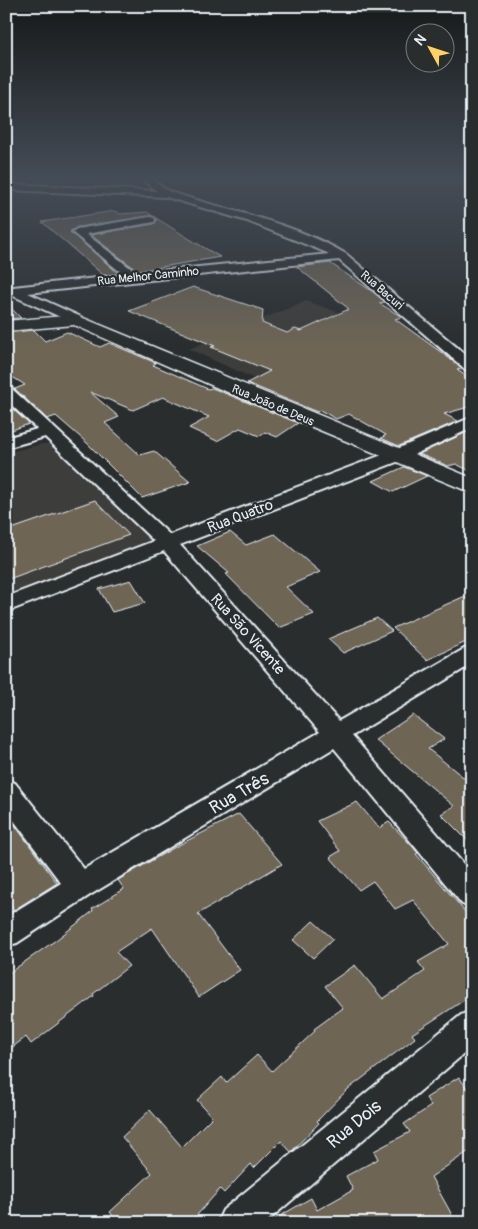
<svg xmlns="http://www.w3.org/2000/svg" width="478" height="1229" font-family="Pangolin,sans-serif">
<rect width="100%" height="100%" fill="#2a2d2e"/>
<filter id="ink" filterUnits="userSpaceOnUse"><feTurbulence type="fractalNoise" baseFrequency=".02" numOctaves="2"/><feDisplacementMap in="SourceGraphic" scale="10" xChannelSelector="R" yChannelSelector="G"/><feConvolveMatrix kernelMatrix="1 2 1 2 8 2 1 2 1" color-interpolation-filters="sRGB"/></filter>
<g filter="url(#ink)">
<g fill="#3e3e3a">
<polygon points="306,301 387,329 268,385 189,349"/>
<polygon points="42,444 50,444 155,541 6,595 6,453"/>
</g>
<g fill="#6e6555" stroke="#e8f1f8">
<polygon points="115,211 120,214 147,212 153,216 77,227 70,232 119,274 103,275 42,222"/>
<polygon points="156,218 193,241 220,257 138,271 91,235 154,224 157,221"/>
<polygon points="330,263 373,292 385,302 379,303 402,317 395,319 445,355 462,369 457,370 472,380 472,406 444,414 458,421 399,446 381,438 386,435 349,414 336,419 320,410 317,412 247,383 270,371 211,347 215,346 129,311 193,287 263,310 262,323 287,333 295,329 301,331 349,309 297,267"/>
<polygon points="6,303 21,318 6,319"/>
<polygon points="34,330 45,341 67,332 100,347 109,343 156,363 153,365 208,389 212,388 298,423 277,437 265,432 259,436 240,428 217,441 189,428 209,417 163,397 133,410 90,392 119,417 105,423 140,455 154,451 190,482 142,498 86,442 56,416 47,419 15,389 25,385 6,373 6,333"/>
<polygon points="6,403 29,424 6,432"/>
<polygon points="472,430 472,472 456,464 448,466 419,454"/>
<polygon points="404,467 427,476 393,492 373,481"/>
<polygon points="95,500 129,535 6,580 6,531"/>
<polygon points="230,532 246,545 275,534 320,572 286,587 314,614 279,628 226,574 229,573 197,546"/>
<polygon points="131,580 145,603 112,612 99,589"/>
<polygon points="472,593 472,639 449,650 427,660 393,628"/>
<polygon points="377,618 392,631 343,653 328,639"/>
<polygon points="413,715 444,739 428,749 472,784 472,845 441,814 454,806 375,740"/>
<polygon points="357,802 379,828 389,822 413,847 418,853 416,854 472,920 472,995 412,1034 415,1038 347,1090 317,1121 319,1123 291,1152 281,1141 254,1168 251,1164 224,1193 220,1189 190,1223 118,1223 110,1212 152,1173 122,1137 150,1110 182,1147 212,1117 197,1100 222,1077 226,1083 257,1055 272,1071 315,1031 314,1029 343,1008 325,986 355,965 383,999 425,971 418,962 449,944 413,900 395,909 373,881 359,890 330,857 340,851 317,821"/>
<polygon points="6,813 57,883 14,910 6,899"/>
<polygon points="239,814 282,864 198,914 240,970 199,997 152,928 116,952 129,966 93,994 94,996 31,1044 26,1037 6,1052 6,975 56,940 93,911 92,909 124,889 118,880 175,847"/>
<polygon points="313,921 333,939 313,958 293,940"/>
<polygon points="459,1077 472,1095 472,1149 431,1177 452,1215 438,1223 268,1223 311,1198 317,1210 353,1190 346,1176 378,1159 374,1151 410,1132 404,1124 431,1106 426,1098"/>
</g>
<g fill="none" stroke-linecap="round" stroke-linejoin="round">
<defs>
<g id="street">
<path d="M140,177C158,177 159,188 173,193C229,211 295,223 346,254L472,360V372L467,371L339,260L28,293L81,317L83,320L81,323L76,324L9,294L7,291L9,288L13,287L124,275L72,232L77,229L150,217L154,218L155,220L154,222L86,234L137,273L330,254L247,221L166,197L6,190V184L157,191Z"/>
<polygon points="6,387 11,388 170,535 390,452 472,417 472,428 402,460 180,545 339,721 464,649 472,647 472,664 352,736 472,874 472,908 462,904 334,748 90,895 17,943 6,946 6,917 61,883 6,810 6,780 15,783 84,869 320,732 164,551 6,612 6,597 154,541 45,437 6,448 6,438 37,429 6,400"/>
<polygon points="472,1010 472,1047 265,1223 217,1223 223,1210 461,1015"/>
</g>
<polygon id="secondary" points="76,315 472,478 472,493 220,389 74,325 6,331 6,321"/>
</defs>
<use href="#street" stroke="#e8f1f8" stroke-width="4"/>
<use href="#secondary" stroke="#e8f1f8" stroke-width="3"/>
<use href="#street" fill="#2a2d2e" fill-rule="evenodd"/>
<use href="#secondary" fill="#2a2d2e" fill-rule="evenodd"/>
</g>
</g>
<linearGradient id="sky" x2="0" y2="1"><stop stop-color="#171919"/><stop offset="0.51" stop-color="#444c57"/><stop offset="1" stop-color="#444c57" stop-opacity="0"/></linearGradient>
<rect width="478" height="349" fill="url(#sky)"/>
<g text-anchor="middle" stroke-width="4.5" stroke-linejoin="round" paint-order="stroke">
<g font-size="12" fill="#e8f1f8" stroke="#2a2d2e">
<text transform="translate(148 276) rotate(-6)" y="4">Rua Melhor Caminho</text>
<text transform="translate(382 290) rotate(41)" y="4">Rua Bacuri</text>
<text transform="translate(273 405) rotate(23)" y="4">Rua João de Deus</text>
</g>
<g font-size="15" fill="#e8f1f8" stroke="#2a2d2e">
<text transform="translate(240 516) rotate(-21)" y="5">Rua Quatro</text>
<text transform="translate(248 634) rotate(48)" y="5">Rua São Vicente</text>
</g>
<g font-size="18" fill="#e8f1f8" stroke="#2a2d2e">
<text transform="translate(239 793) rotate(-30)" y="6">Rua Três</text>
<text transform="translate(354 1124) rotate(-40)" y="6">Rua Dois</text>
</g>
</g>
<rect width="478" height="1229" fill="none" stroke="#2a2d2e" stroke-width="25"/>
<rect x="12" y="12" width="453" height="1204" fill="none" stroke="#e8f1f8" stroke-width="2" filter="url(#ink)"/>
<g transform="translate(430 48) rotate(310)"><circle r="24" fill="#2a2d2e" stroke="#767b7f"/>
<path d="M0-4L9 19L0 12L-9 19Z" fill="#ffd166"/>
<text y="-8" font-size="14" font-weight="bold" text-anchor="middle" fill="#e8f1f8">N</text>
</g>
</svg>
